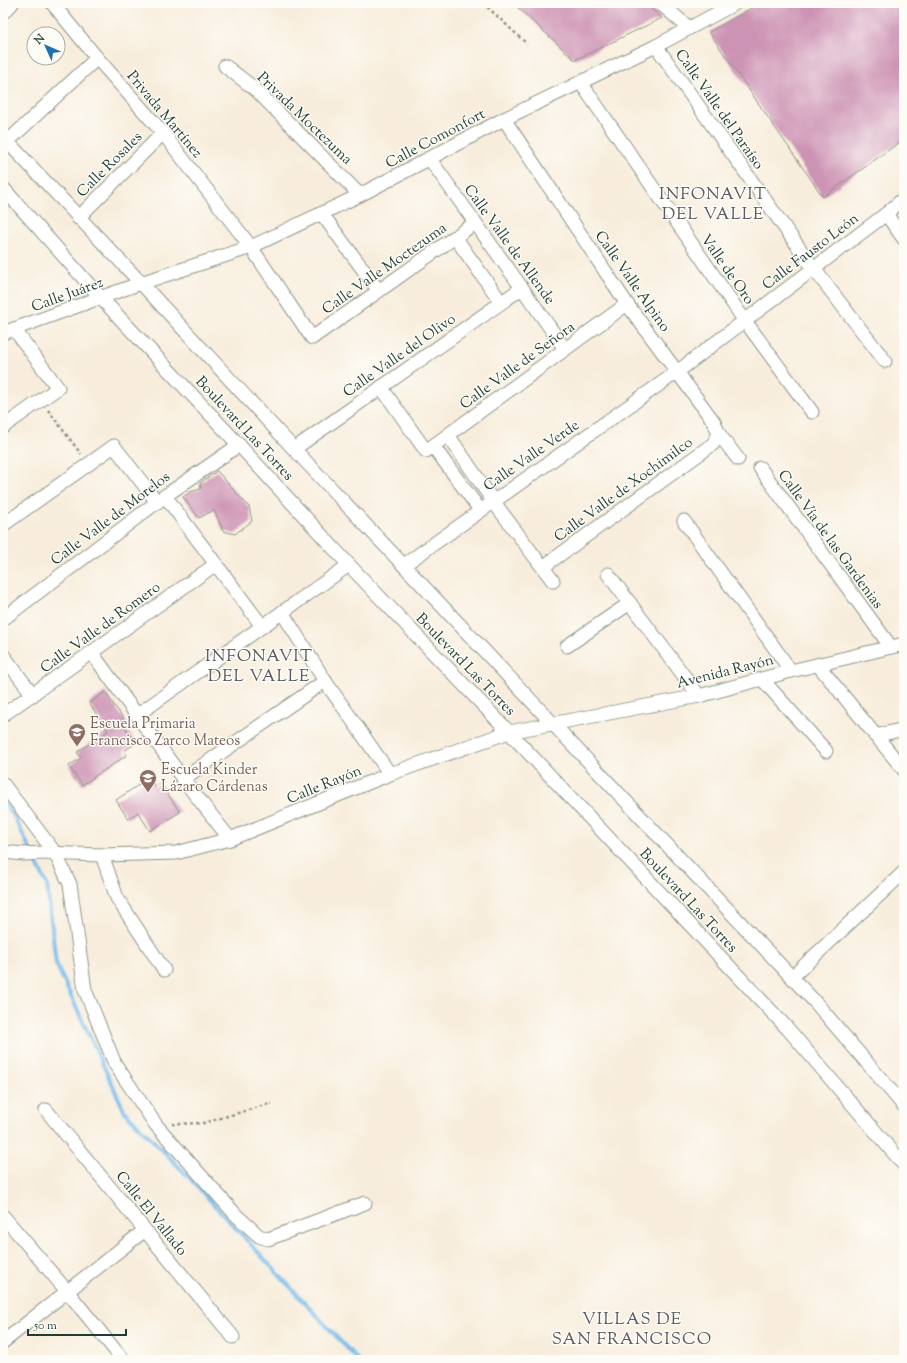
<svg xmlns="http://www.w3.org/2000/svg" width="907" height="1363" font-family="'Sorts Mill Goudy',serif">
<rect width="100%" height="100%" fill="#fdfcf7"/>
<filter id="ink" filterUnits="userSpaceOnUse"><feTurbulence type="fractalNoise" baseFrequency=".025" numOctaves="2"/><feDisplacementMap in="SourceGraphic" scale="8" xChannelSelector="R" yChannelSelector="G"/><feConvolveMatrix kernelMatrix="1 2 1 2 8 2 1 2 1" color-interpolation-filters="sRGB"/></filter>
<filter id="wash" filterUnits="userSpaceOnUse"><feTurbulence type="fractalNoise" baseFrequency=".012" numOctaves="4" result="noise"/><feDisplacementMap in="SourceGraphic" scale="16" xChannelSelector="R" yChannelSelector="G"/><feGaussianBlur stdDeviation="0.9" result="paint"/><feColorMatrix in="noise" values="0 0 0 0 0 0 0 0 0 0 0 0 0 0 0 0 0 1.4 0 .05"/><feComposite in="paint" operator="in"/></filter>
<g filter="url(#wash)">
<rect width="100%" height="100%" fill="#f8eddc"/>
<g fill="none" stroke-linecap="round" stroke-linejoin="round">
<polyline stroke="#75bcec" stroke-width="4" points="3,801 14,816 47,885 56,964 125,1112 180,1168 358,1360"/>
</g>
<g id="blocks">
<g fill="#cd93b4">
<polygon points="513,3 645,3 662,18 575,60"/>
<polygon points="760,3 904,3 904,139 823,197 709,32"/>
<polygon points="217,471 249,507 252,521 235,534 223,531 214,510 199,518 183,497 190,492 201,489 200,483"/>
<polygon points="105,692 128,725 125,727 136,743 124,751 127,755 82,785 69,766 81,758 77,752 108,731 89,703"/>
<polygon points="149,778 155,786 160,783 180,812 150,831 138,812 128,819 116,800"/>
</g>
</g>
</g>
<g filter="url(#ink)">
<use href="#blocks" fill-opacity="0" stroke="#8c9588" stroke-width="1"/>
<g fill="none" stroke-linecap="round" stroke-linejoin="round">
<defs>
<g id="minor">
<polyline points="52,3 97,58 163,133 251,247 312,338 475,223"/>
<polyline points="660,3 689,28"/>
<polyline points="656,46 814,269 885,361"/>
<polyline points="225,66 255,89 360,195"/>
<polyline points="581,83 745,321 812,412"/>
<polyline points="504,119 627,304 714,422 719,434 738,459"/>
<polyline points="3,137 141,283 294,449 816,1003 904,1106"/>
<polyline points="7,142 97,58"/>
<polyline points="429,158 522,288 565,349"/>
<polyline points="3,188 101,298 239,445 349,565 509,732 788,1029 904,1165"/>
<polyline points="322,214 379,291"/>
<polyline points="886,214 904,239"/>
<polyline points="78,218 163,133"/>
<polyline points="455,237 501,302"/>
<polyline points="3,333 141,283 251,247 360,195 504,119 656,46 736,3"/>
<polyline points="381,387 426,451 627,304"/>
<polyline points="3,427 58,388 14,329"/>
<polyline points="448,435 493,501 553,581"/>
<polyline points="433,446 480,510"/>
<polyline points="294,449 522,288"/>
<polyline points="760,468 891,647"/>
<polyline points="165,496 262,626"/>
<polyline points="684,521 791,671"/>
<polyline points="3,525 114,446 157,502"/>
<polyline points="404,565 677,372 886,214 904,198"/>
<polyline points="543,567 713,444 719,434"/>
<polyline points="608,574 699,696"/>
<polyline points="282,612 325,681 390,774"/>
<polyline points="3,619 165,496 239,445"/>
<polyline points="567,646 630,603"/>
<polyline points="92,653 183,779 230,839"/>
<polyline points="3,655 33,695"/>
<polyline points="818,665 904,770"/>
<polyline points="762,679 826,751"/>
<polyline points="3,715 216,564"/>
<polyline points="137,715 349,565"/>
<polyline points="875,736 904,729"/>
<polyline points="183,779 325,681"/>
<polyline points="3,784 55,853 70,884 85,990 115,1064 156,1125 236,1215 259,1236 268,1239 365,1203"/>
<polyline points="3,852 24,854 42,853 102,855 176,853 230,839 390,774 509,732 699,696 791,671 904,644"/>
<polyline points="102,855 117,898 164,970"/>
<polyline points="792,977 904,872"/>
<polyline points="46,1110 233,1337"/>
<polyline points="3,1216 67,1291 123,1360"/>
<polyline points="3,1342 145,1230"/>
</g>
<polyline id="major" points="3,10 10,3"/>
</defs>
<use href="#minor" stroke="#8c9588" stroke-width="15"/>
<use href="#major" stroke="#8c9588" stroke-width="19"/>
<g stroke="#8c9588" stroke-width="2.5" stroke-dasharray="3 3" stroke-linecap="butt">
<polyline points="483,3 527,44"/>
<polyline points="48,410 81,454"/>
<polyline points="172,1124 204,1123 272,1103"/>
</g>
<use href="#minor" stroke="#fff" stroke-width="13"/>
<use href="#major" stroke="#fff" stroke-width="17"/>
</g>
</g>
<defs>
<symbol id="school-pin" viewBox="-11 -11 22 30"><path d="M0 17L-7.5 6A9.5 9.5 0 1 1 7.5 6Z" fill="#8d6e63" stroke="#fdfcf7"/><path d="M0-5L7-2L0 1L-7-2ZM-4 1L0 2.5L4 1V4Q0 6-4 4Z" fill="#fff"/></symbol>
</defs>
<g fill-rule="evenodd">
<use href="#school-pin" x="67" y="722" width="20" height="27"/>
<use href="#school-pin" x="138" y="768" width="20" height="27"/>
</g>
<g text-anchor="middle" stroke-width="3" stroke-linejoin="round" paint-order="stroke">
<g font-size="15" fill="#1f3d34" stroke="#fdfcf7">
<text transform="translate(720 109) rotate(55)" y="5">Calle Valle del Paraíso</text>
<text transform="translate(165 114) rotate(50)" y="5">Privada Martínez</text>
<text transform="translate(305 118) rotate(44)" y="5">Privada Moctezuma</text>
<text transform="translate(435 138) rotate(-28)" y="5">Calle Comonfort</text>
<text transform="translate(109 164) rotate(-45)" y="5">Calle Rosales</text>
<text transform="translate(510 244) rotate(54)" y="5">Calle Valle de Allende</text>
<text transform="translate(810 251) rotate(-37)" y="5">Calle Fausto León</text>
<text transform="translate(384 268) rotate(-35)" y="5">Calle Valle Moctezuma</text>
<text transform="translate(728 269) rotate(55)" y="5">Valle de Oro</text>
<text transform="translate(633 281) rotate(55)" y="5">Calle Valle Alpino</text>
<text transform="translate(67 294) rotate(-20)" y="5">Calle Juárez</text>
<text transform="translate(399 355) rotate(-35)" y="5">Calle Valle del Olivo</text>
<text transform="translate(517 365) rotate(-36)" y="5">Calle Valle de Señora</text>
<text transform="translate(245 428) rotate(47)" y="5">Boulevard Las Torres</text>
<text transform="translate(531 455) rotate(-35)" y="5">Calle Valle Verde</text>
<text transform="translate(623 489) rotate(-36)" y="5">Calle Valle de Xochimilco</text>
<text transform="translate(110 518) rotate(-37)" y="5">Calle Valle de Morelos</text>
<text transform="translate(831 539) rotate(54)" y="5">Calle Vía de las Gardenias</text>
<text transform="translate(100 627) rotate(-36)" y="5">Calle Valle de Romero</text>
<text transform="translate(466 664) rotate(46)" y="5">Boulevard Las Torres</text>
<text transform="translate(725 671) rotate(-14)" y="5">Avenida Rayón</text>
<text transform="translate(324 784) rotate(-22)" y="5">Calle Rayón</text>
<text transform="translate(689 900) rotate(47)" y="5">Boulevard Las Torres</text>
<text transform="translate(152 1213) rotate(51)" y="5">Calle El Vallado</text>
</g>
<g font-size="15" fill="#785e54" stroke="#fdfcf7" text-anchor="start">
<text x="90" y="728">Escuela Primaria<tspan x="90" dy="17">Francisco Zarco Mateos</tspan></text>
<text x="161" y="774">Escuela Kinder<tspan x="161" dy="17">Lázaro Cárdenas</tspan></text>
</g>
<g font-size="17" letter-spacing="1" fill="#5c5b61" stroke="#fdfcf7">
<text x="713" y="199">INFONAVIT<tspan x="713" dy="20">DEL VALLE</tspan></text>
<text x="259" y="661">INFONAVIT<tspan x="259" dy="20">DEL VALLE</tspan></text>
<text x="632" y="1324">VILLAS DE<tspan x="632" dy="20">SAN FRANCISCO</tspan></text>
</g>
</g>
<rect width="907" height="1363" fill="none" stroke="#fdfcf7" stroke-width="16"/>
<g transform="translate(46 46) rotate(315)"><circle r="19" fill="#fdfcf7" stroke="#a4b0a9"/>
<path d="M0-3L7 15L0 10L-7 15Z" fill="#1f6fb2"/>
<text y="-6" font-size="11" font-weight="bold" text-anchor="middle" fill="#1f3d34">N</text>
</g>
<path d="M28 1329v6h98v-6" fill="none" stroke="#1f3d34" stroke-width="2"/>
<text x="34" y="1329" font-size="12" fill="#1f3d34" stroke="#fdfcf7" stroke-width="3" paint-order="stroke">50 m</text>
</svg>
